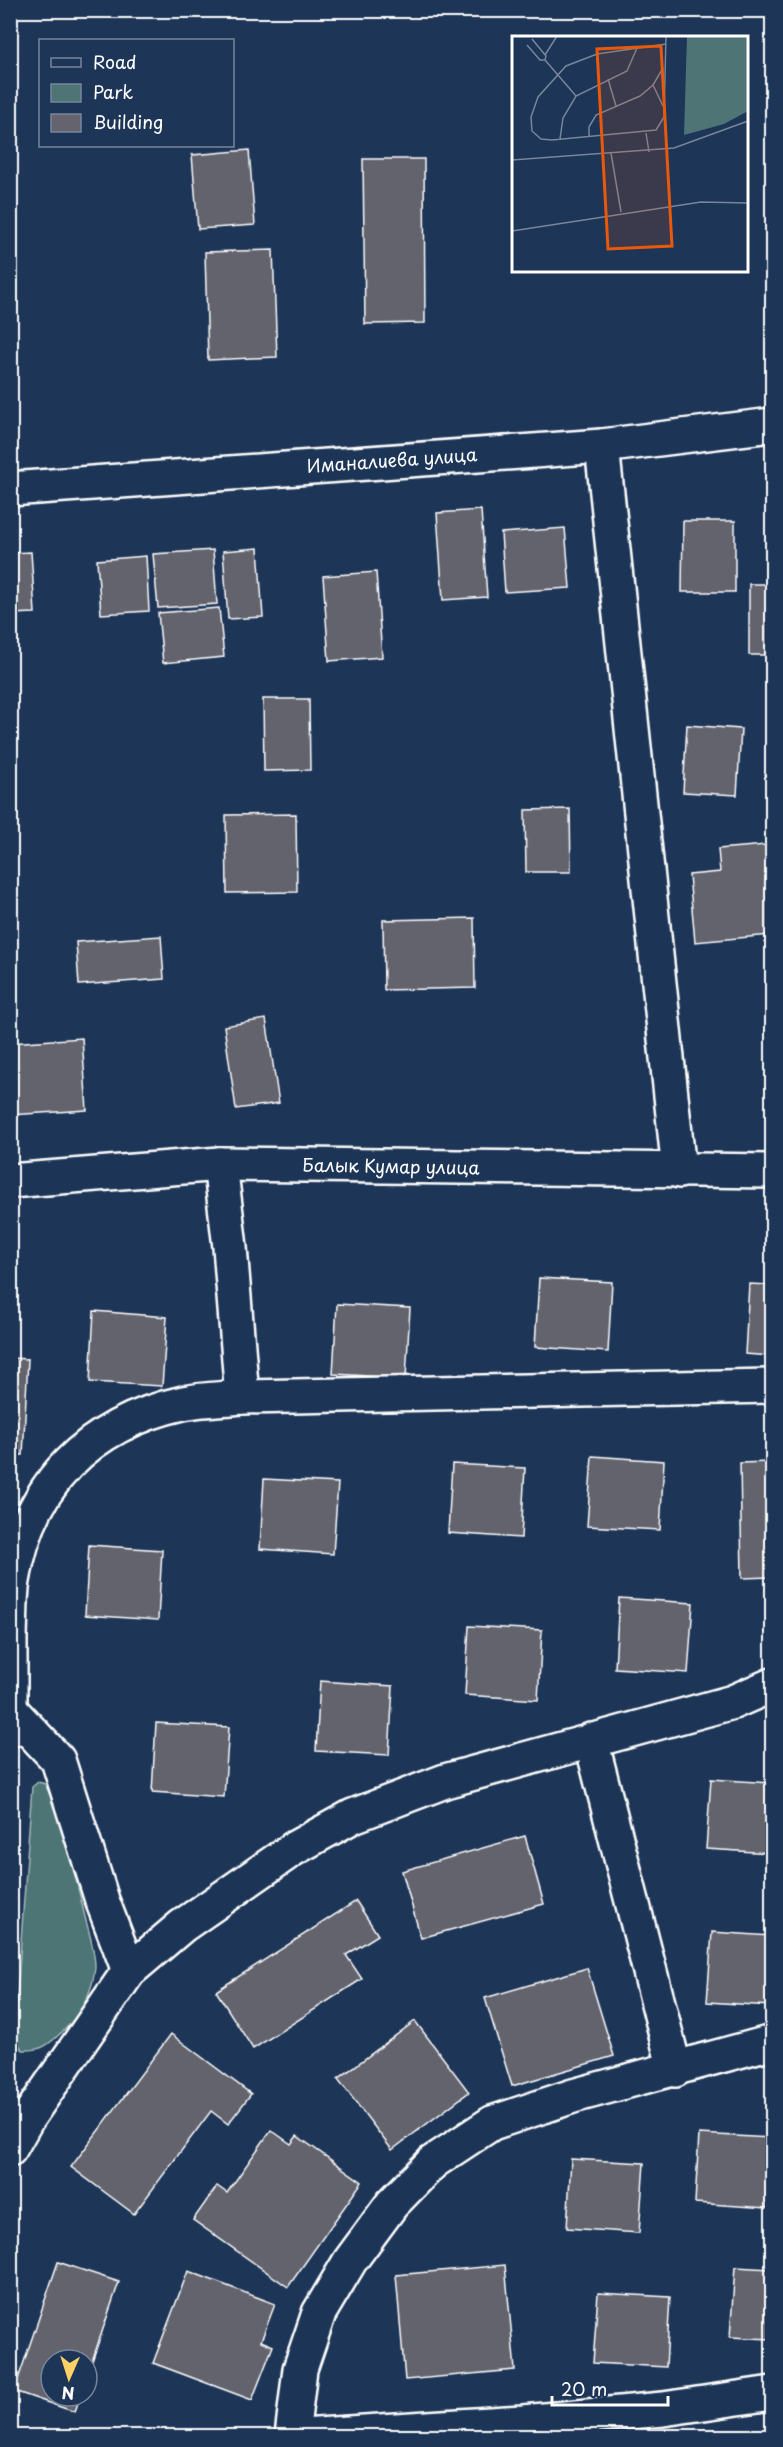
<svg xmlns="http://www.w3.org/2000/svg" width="783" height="2447" font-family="'Playpen Sans',sans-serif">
<rect width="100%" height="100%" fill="#1d3557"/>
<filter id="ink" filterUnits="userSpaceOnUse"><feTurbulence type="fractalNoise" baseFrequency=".0167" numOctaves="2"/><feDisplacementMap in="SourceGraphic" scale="12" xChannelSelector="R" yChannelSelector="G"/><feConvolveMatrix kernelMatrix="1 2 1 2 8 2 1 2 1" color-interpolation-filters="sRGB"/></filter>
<g filter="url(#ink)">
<path fill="#4e7476" stroke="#a6baba" stroke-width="1.5" d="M38,1782L45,1784C65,1825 74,1872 85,1917C89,1932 95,1951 95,1967C93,1991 81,2015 63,2031C49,2044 43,2051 23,2050L14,2039L32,1787Z"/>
<g fill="#64636e" stroke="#fff" stroke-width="1.5">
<polygon points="249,150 255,225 198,229 192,155"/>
<polygon points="363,159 424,159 425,323 365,324"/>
<polygon points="273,250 277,357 208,360 205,252"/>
<polygon points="481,510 487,597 443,600 437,513"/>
<polygon points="683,521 735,521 735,592 682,592"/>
<polygon points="565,528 570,588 505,592 501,533"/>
<polygon points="258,548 263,617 228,619 223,551"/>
<polygon points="213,550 217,604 158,608 153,554"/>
<polygon points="31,552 35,613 10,614 10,553"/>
<polygon points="146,556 149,611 101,614 97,560"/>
<polygon points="376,572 382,657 329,661 323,576"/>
<rect x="749" y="584" width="23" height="71"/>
<polygon points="219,608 224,657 163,663 158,613"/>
<polygon points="263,699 309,699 310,770 264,771"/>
<polygon points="687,725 741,729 737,795 683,792"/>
<polygon points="570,809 571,872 526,872 525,810"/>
<polygon points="296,814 297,892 227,893 226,815"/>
<polygon points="766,845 768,868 772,868 772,935 695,942 689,875 720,872 718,849"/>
<polygon points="474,918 475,988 384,990 383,920"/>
<polygon points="161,936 164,979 79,985 76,942"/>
<polygon points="266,1019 279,1103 236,1109 224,1026"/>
<polygon points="82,1038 87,1110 10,1115 10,1043"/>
<polygon points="539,1278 612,1282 608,1352 535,1347"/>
<polygon points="749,1284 772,1285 772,1356 745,1354"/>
<polygon points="337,1304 410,1308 406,1378 333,1374"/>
<polygon points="94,1311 167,1317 162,1386 90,1382"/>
<polygon points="10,1358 28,1359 23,1455 10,1455"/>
<polygon points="592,1456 664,1461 660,1530 587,1526"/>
<polygon points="772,1462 772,1577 742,1578 740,1463"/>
<polygon points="452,1464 525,1468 521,1538 448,1533"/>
<polygon points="264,1479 338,1483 333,1554 260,1549"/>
<polygon points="89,1545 162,1550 158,1620 85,1615"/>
<polygon points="619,1598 693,1603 688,1673 615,1668"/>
<polygon points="469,1626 542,1630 538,1700 465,1695"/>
<polygon points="320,1681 393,1686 389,1755 316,1751"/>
<polygon points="156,1723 229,1727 224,1797 152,1792"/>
<polygon points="711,1779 772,1783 772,1853 706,1849"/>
<polygon points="525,1836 544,1904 421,1938 402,1871"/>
<polygon points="356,1901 378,1935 346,1955 362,1979 253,2049 216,1991"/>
<polygon points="712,1932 772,1936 772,2006 707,2002"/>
<polygon points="587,1968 614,2056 512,2086 485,1998"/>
<polygon points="415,2021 469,2092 392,2150 338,2079"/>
<polygon points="171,2034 251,2094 228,2124 211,2111 134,2214 71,2167"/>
<polygon points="271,2130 291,2144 297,2136 362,2182 288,2287 193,2220 217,2186 227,2193"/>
<polygon points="699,2134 772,2138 767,2208 695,2203"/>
<polygon points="571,2159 644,2163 639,2233 567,2228"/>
<polygon points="58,2262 119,2282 87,2376 87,2360 51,2360 51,2396 80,2396 75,2412 14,2391"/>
<polygon points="505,2265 515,2370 405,2380 396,2275"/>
<polygon points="735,2267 772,2269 772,2339 730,2337"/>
<polygon points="188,2271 275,2304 261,2341 273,2346 252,2400 153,2363"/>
<polygon points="598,2293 670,2297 666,2367 593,2363"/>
</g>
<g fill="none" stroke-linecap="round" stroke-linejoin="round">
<defs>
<g id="minor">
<polyline points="602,446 679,1171"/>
<polyline points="10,489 602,446 772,425"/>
<polyline points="220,1164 230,1247 242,1397"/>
<polyline points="10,1181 220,1164 772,1171"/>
<path d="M10,1635C11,1618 10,1598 13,1581C28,1484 89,1424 183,1403C202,1399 223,1399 242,1397L772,1386"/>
<polyline points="10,1637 10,1730"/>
<polyline points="12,1711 58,1760 102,1900 129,1971"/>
<polyline points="591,1740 675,2070"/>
<polyline points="10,2149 27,2119 129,1971 182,1926 293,1849 353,1816 445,1781 733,1702 772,1685"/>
<polyline points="292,2436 300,2369 319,2313 350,2261 392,2204 433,2162 492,2123 573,2096 772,2042"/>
<polyline points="301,2436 523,2422 663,2409 772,2393"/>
</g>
</defs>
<use href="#minor" stroke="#fff" stroke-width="38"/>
<use href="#minor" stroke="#1d3557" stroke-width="33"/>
</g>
</g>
<g text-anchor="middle" stroke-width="6" stroke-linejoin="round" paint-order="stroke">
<g font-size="18" fill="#fff" stroke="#1d3557">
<text transform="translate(392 461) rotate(-4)" y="6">Иманалиева улица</text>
<text transform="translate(391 1167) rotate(1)" y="6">Балык Кумар улица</text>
</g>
</g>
<g transform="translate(512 36)">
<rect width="236" height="236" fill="#1d3557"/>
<path d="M175,0H235L236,75L212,88L172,99Z" fill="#4e7476"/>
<path fill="none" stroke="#77869a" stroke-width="1.5" d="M154,8L85,18L54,30L26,61L19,81L20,95L29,103L40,104L144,94L152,81L154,0M15,9L28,24H33L34,20L20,3M33,19L45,0M33,24L64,60M96,43L104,70M141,49L151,70M134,97L137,116M77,101V91L84,79L128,60L141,49L151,32M48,103L51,82L64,60L115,35L125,12M99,117L109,176M0,124L162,112L236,85M0,195L189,166L236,167"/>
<path fill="#e8590c" fill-opacity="0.15" stroke="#e8590c" stroke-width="3" d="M149,10L160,210L96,213L85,13Z"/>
<rect width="236" height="236" fill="none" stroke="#fff" stroke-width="3"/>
</g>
<rect width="783" height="2447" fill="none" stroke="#1d3557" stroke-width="36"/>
<rect x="18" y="18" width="747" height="2411" fill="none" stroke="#fff" stroke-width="2" filter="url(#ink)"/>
<rect x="39" y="39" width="195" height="108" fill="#1d3557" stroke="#77869a" stroke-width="1.5"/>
<rect x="51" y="58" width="30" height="9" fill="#1d3557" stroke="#77869a" stroke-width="1.5"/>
<text x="93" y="69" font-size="18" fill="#ffffff">Road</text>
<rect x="51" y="84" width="30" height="18" fill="#4e7476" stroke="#77869a" stroke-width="1.5"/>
<text x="93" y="99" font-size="18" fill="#ffffff">Park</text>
<rect x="51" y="114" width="30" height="18" fill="#64636e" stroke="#77869a" stroke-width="1.5"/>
<text x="93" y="129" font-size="18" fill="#ffffff">Building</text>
<g transform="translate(69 2378) rotate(183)"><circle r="28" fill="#1d3557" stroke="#77869a" stroke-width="1.5"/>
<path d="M0-4.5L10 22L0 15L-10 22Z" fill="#ffd166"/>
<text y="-9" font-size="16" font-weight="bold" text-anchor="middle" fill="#ffffff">N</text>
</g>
<path d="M552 2396v9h116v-9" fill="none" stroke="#ffffff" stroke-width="3"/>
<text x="561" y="2396" font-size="18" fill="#ffffff" stroke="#1d3557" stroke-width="4.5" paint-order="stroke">20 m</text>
</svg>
